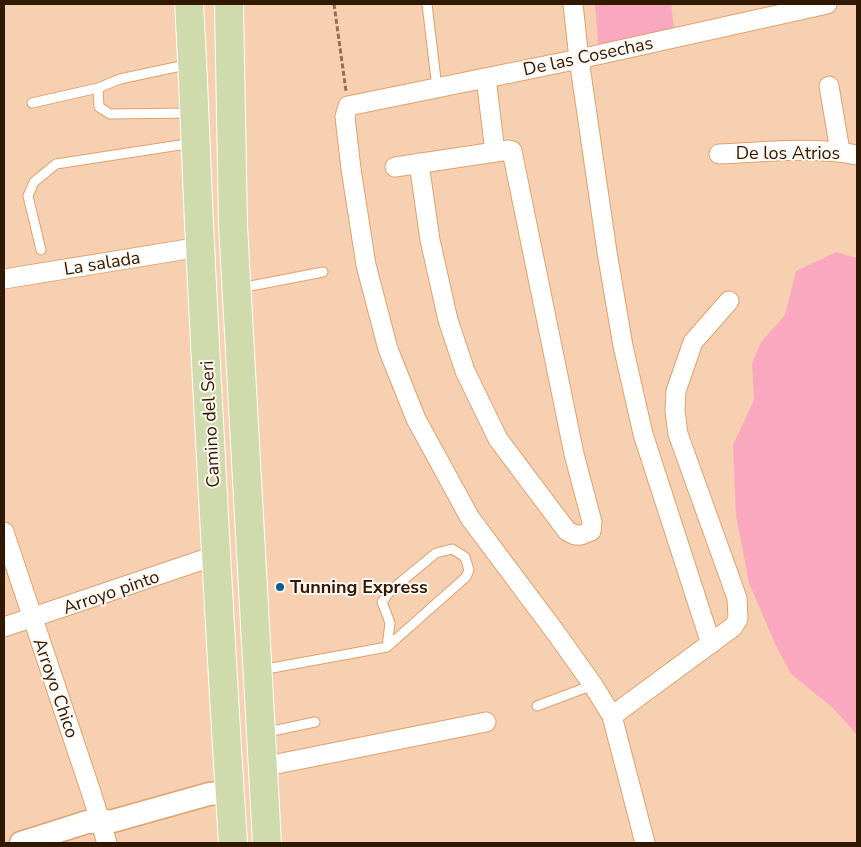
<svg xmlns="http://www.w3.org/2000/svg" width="861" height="847" font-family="'Nunito Sans',sans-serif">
<rect width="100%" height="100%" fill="#f7d0b1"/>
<g fill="#faa8c0">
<polygon points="595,4 671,4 675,36 599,51"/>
<polygon points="836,252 857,258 857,735 833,708 791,674 776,646 749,583 736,515 733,445 754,400 752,364 761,342 785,315 796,271"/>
</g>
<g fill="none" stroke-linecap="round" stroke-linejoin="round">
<defs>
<g id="service">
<polyline points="427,4 437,88"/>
<polyline points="98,88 99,107 110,114 191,113"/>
<polyline points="32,103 98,88 120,79 190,64"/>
<polyline points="41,250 28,196 34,182 56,164 193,143"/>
<polyline points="240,288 323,272"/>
<polyline points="261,670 387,647 466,577 469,570 465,557 452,549 436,553 391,590 382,602 390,623 387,647"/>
<polyline points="537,706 593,685"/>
<polyline points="263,733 315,722"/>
</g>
<g id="minor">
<polyline points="573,4 579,59 607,252 623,346 643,434 711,644"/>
<polyline points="486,78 495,152"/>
<polyline points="829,86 840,151"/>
<path d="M719,154C765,152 813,146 857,155"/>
<polyline points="395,167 509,150 512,151 574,454 592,522 591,531 581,535 575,535 567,531 498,439 465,371 448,320 430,240 419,163"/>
<polyline points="4,279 200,247"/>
<polyline points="4,532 91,792 107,843"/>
<polyline points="4,627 217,555"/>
<polyline points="612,716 733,627 738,619 737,598 678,434 675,411 676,391 693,342 729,301"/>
<polyline points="262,767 486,722"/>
<polyline points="645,843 612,716 593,685 556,633 470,518 416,419 388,349 366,265 351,169 345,117 348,106 579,59 827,4"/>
</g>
<polyline id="tertiary" points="21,843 87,822 113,821 209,794 230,792"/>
<g id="primary">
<path d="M189,4C194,84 196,164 200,244C210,444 220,644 233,843"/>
<polyline points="229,4 233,225 267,843"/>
</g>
</defs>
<use href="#service" stroke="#e0a16d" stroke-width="11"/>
<use href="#minor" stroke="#e0a16d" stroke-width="21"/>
<use href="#tertiary" stroke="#e0a16d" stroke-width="25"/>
<use href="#primary" stroke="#fff" stroke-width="30"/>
<polyline stroke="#907157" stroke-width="3" stroke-dasharray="5 2.5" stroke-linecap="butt" points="334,4 346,91"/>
<use href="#service" stroke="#fff" stroke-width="9"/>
<use href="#minor" stroke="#fff" stroke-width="19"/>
<use href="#tertiary" stroke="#fff" stroke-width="22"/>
<use href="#primary" stroke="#cfdbac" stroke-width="28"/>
</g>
<circle fill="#006190" stroke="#fff8f3" stroke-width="2" cx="280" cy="587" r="5"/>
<g text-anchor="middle" stroke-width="4" stroke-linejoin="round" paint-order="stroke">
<g font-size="18" fill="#301803" stroke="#fff8f3">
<text transform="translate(588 56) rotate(-12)" y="6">De las Cosechas</text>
<text x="788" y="159">De los Atrios</text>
<text transform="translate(102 263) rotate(-9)" y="6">La salada</text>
<text transform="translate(210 424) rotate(-93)" y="6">Camino del Seri</text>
<text transform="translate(111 592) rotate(-19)" y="6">Arroyo pinto</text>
<text transform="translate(56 688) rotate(71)" y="6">Arroyo Chico</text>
</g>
<g font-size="18" font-weight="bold" fill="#301803" stroke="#fff8f3" text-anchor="start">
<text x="290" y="593">Tunning Express</text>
</g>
</g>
<rect width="861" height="847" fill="none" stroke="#301803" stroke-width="10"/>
</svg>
